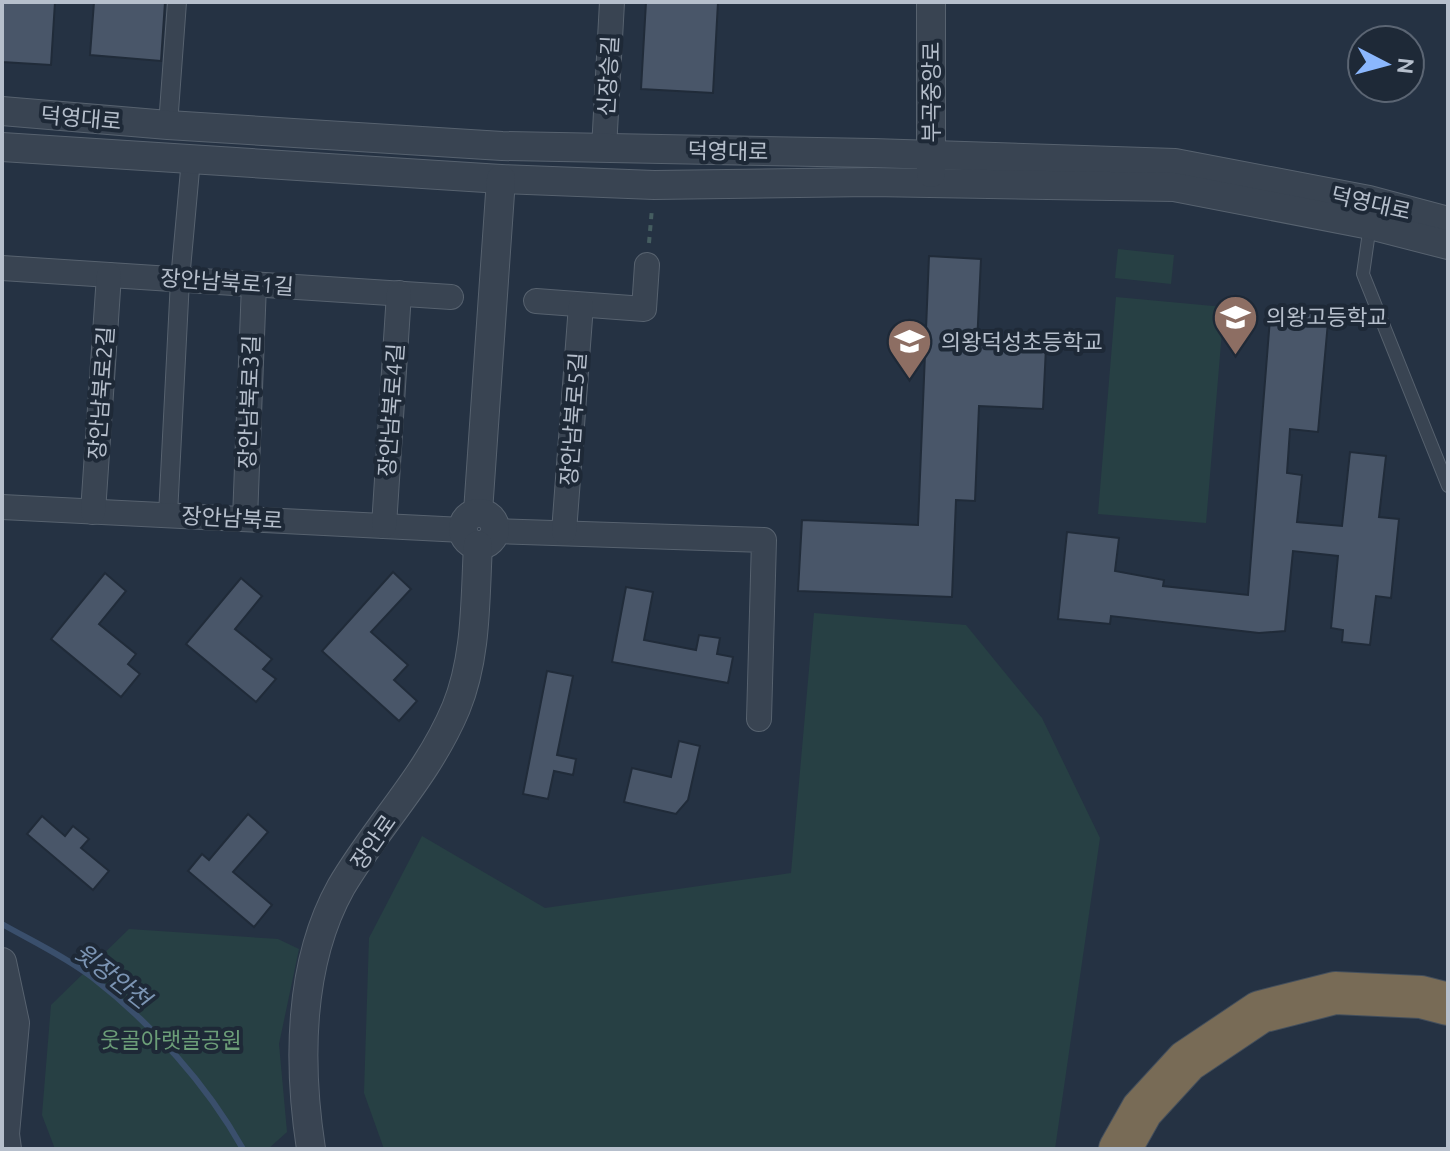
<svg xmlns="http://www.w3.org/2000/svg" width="1450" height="1151" font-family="Ubuntu,'Noto Sans KR',sans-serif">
<rect width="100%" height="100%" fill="#253243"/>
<g fill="#274044">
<polygon points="1118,249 1174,255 1171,284 1115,278"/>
<polygon points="1116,297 1224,307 1206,523 1098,514"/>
<polygon points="814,613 966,625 1042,718 1100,838 1055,1149 384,1149 364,1093 369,938 422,836 545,908 791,873"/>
<polygon points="129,929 278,939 299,949 279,1044 287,1132 268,1149 55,1149 42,1115 51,1005"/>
</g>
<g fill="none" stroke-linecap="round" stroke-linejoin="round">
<path stroke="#3a4f6c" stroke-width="6" d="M2,924C32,941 66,957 93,978C152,1024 206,1083 243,1149"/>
</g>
<g fill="#495669" stroke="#202b39" stroke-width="2">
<polygon points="2,2 55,2 51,65 2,62"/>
<polygon points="94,2 165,2 161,61 90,55"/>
<polygon points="646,2 718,2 713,93 641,89"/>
<polygon points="929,256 981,259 977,344 1046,347 1043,409 979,406 975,501 956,500 952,597 798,591 802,520 918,525"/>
<polygon points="1271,306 1329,311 1318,432 1290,429 1287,473 1302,475 1297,522 1342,526 1350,452 1386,456 1379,517 1399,519 1391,598 1376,596 1370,645 1342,642 1343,630 1331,628 1338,556 1293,551 1285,631 1259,633 1111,616 1110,624 1058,619 1067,532 1119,538 1115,571 1164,580 1163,586 1248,595"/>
<polygon points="393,572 411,589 371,632 408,665 394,680 417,701 399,721 322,651"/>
<polygon points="105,573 126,591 99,624 136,654 128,664 140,674 121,697 51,639"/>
<polygon points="241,578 262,596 235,629 272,659 263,669 276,679 256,702 186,644"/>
<polygon points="626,587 653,592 644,640 696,650 699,635 720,638 717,654 733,657 728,683 612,662"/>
<polygon points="547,671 573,676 557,755 576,759 573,775 554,771 548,799 523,794"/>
<polygon points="679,741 700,746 688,800 676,814 624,802 632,768 671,777"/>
<polygon points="248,814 268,832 233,872 272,905 254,927 188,871 202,854 209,860"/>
<polygon points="42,816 65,836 73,826 89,839 81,848 109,871 93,890 27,834"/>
</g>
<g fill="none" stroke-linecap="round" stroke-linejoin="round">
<defs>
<polyline id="service" points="1370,225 1363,274 1448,486"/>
<g id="pedestrian">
<polyline points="168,125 177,2"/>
<polyline points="168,515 180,280 191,159"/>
</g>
<g id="minor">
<polyline points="604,149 612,2"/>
<polyline points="2,268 451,297"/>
<polyline points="536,301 644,309 647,265"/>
<polyline points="2,507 463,530"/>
<polyline points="93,512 109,275"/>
<polyline points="245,519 254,284"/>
<polyline points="384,526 399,293"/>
<polyline points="495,531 764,540 759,719"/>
<polyline points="564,532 581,305"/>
</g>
<g id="tertiary">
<polyline points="2,111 168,125 502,146 873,153 1175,163 1369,200 1448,221"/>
<polyline points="2,147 501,179 654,185 871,182 1174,187 1370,225 1448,245"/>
<polyline points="931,173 931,2"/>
<polyline points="478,512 501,179"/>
<circle cx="479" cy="529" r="16"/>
<polyline points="2,962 15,1023 5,1134 7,1149"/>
<path d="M311,1149C298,1065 298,964 341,887C378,824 427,777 456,708C477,657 475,599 478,545"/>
</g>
<polyline id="motorway" points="1120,1149 1142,1110 1187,1061 1260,1012 1335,993 1421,997 1448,1004"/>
</defs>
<use href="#service" stroke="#57626f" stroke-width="14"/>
<use href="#pedestrian" stroke="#57626f" stroke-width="20"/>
<use href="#minor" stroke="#57626f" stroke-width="26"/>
<use href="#tertiary" stroke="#57626f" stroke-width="30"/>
<use href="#motorway" stroke="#444f5c" stroke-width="44"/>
<polyline stroke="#455d60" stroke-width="4" stroke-dasharray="6 6" stroke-linecap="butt" points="649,243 652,208"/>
<use href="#service" stroke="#394452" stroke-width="12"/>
<use href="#pedestrian" stroke="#394452" stroke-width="18"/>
<use href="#minor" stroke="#394452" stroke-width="24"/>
<use href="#tertiary" stroke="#394452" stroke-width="28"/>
<use href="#motorway" stroke="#786b56" stroke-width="42"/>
</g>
<defs>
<symbol id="school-pin" viewBox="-11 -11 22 30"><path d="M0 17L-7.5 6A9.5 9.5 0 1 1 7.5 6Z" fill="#8d6e63" stroke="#1e2937"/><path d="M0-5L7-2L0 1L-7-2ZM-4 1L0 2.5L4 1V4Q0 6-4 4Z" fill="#fff"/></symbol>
</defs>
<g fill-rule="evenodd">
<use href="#school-pin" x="1210" y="292" width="51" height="69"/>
<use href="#school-pin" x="884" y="316" width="51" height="69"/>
</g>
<g text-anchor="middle" stroke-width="8" stroke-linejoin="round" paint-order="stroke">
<g font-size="22" fill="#b6bfcc" stroke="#1e2937">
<text transform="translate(608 76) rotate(-87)" y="8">신장승길</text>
<text transform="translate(931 92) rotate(-90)" y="8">부곡중앙로</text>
<text transform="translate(81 118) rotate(5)" y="8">덕영대로</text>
<text transform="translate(728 151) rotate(1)" y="8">덕영대로</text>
<text transform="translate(1371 203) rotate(13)" y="8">덕영대로</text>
<text transform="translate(227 282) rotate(4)" y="8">장안남북로1길</text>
<text transform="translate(101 393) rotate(-86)" y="8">장안남북로2길</text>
<text transform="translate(249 402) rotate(-88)" y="8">장안남북로3길</text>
<text transform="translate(391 410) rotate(-86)" y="8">장안남북로4길</text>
<text transform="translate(573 419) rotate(-86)" y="8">장안남북로5길</text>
<text transform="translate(232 518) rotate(3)" y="8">장안남북로</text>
<text transform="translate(373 842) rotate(-55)" y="8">장안로</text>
</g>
<g font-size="22" fill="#b6bfcc" stroke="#1e2937" text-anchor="start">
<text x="1266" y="325">의왕고등학교</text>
<text x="941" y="350">의왕덕성초등학교</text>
</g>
<g font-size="22" fill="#6c9e78" stroke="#1e2937">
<text x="171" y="1048">웃골아랫골공원</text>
</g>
<g font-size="24" font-style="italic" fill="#7c95b4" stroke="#1e2937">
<text transform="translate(112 976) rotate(38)" y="8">윗장안천</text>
</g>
</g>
<rect width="1450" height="1151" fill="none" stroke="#b6bfcc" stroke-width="8"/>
<g transform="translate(1386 64) rotate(96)"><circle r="38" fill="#1e2937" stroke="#5b6573" stroke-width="2"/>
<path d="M0-6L14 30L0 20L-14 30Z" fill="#8bb7fd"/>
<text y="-12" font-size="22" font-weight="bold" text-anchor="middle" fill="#b6bfcc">N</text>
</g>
</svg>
